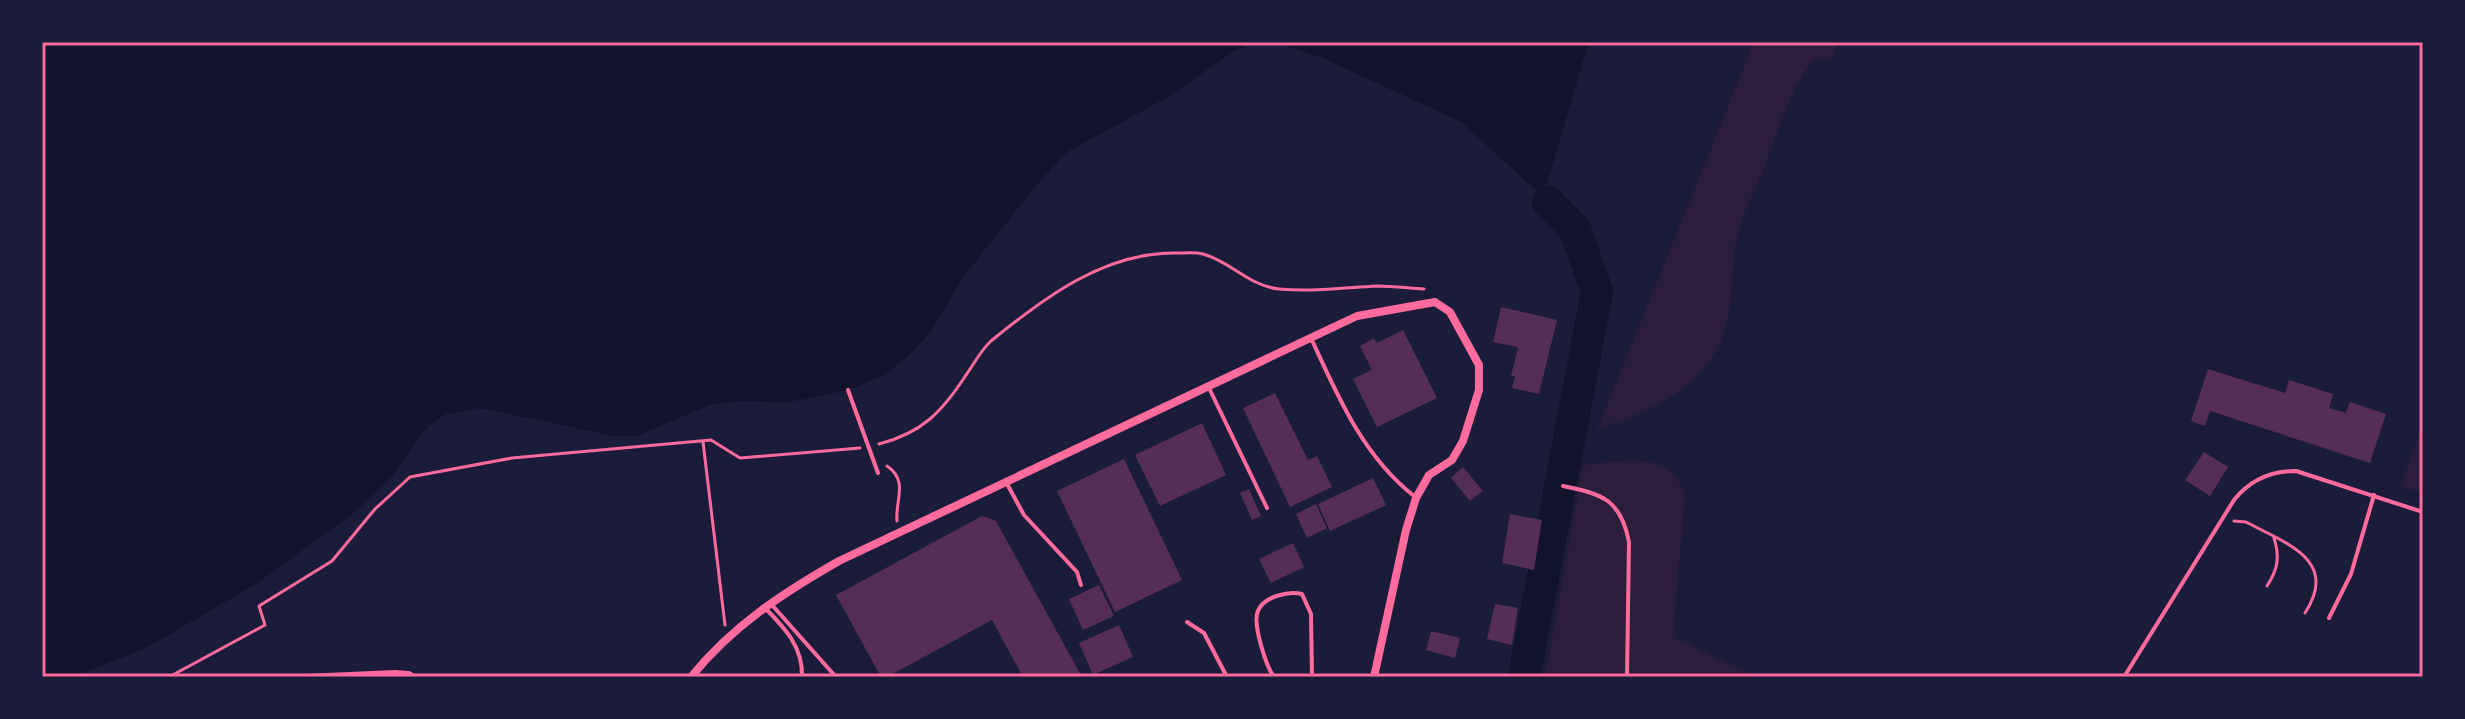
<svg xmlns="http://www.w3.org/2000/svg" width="2465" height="719" font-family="'Varela Round',sans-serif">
<rect width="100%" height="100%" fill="#1b1b3a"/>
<g fill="#2a1e3b">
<path d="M1754,42H1838L1832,59H1813C1789,93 1778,132 1763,170C1754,194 1742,213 1737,238C1731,266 1733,296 1727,323C1710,388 1653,409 1597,430Z"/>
<polygon points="2423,423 2423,494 2401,485"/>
<path d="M1632,460C1660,462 1677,468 1685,496L1673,637L1758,677H1545L1583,465Z"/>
</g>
<polygon fill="#12122b" points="42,42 1746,42 1588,44 1547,184 1537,191 1461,122 1321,57 1286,46 1259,42 1237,49 1168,97 1067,152 1039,182 963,277 932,330 909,355 885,375 848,390 784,403 746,401 712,404 636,436 615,436 480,408 446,414 427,427 391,477 355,512 256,584 144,649 72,677 42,677"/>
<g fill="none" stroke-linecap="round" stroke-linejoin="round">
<polyline stroke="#12122b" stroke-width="32" points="1524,677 1597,292 1575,229 1548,202"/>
</g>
<g fill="#542f53">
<polygon points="1501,307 1557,320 1539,394 1512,388 1515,376 1511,376 1518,347 1493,342"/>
<polygon points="1403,330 1437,398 1377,427 1353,379 1372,370 1360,346 1374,338 1377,343"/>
<polygon points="2208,369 2285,393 2289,380 2333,394 2329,408 2346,413 2350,402 2386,414 2370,463 2210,411 2205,426 2191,421"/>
<polygon points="1275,393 1308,460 1317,456 1332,487 1290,507 1243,408"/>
<polygon points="1202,423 1226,475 1160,506 1135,455"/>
<polygon points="2204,452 2228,467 2210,496 2185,480"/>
<polygon points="1124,459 1182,580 1115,612 1057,491"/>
<polygon points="1463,467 1483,491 1470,501 1451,478"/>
<polygon points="1373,478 1386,505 1330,531 1318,504"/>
<polygon points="1249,489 1261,516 1252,520 1240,493"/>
<polygon points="1316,504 1327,528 1307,538 1296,514"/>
<polygon points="1510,514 1542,520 1534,570 1502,563"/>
<polygon points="982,516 996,521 1082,677 1023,677 992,620 887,677 881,677 836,595"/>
<polygon points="1293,543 1304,567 1271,583 1259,559"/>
<polygon points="1099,585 1114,616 1083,630 1069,599"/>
<polygon points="1495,604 1518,608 1512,645 1487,639"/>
<polygon points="1119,625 1133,657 1093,675 1079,643"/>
<polygon points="1431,631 1460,638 1455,658 1426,650"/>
</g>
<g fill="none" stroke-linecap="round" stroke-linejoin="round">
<g stroke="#ff6b9d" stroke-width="3">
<polyline points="703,442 725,625"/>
<path d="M879,444C922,433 942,412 966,375C974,364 981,350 991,341C1045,297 1106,251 1178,253C1186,253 1195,252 1203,254C1230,261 1249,286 1279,289C1312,292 1343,288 1376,286C1391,286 1408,288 1424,289"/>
<path d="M887,466C909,481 895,500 897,521"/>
<path d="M2234,521L2246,522C2285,543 2340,560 2305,613"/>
<path d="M2267,586C2278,569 2280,557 2274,538"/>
<polyline points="169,677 265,625 259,606 332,561 375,509 410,477 512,458 711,440 740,458 860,448"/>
</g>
<g stroke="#ff6b9d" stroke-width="4">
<path d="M1311,338C1338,397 1363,456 1414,496"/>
<polyline points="1209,388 1267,508"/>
<polyline points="848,390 878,473"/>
<polyline points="1006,482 1024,515 1077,572 1081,585"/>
<path d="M1563,486C1603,494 1621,500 1629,542L1627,677"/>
<polyline points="772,605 836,677"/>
<path d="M765,608C785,628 803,647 802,677"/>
<polyline points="2329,618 2351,574 2374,495"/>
<polyline points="1187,622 1204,633 1227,677"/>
<polyline points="282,677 395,672 409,673 416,677"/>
<path d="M1274,677C1266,666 1252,623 1258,611C1264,596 1289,591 1302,594L1311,614L1312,677"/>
<path d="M2124,677L2234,500C2250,480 2272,471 2296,471L2423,512"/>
</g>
<path stroke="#ff6b9d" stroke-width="8" d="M691,677C732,626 783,593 839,561L1357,316L1435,302L1450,312L1479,365V390L1463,441L1452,460L1429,475L1416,498L1406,530L1374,677"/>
</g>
<rect width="2465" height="719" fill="none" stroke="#1b1b3a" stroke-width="88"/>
<rect x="44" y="44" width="2377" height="631" fill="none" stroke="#ff6b9d" stroke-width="3"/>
</svg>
